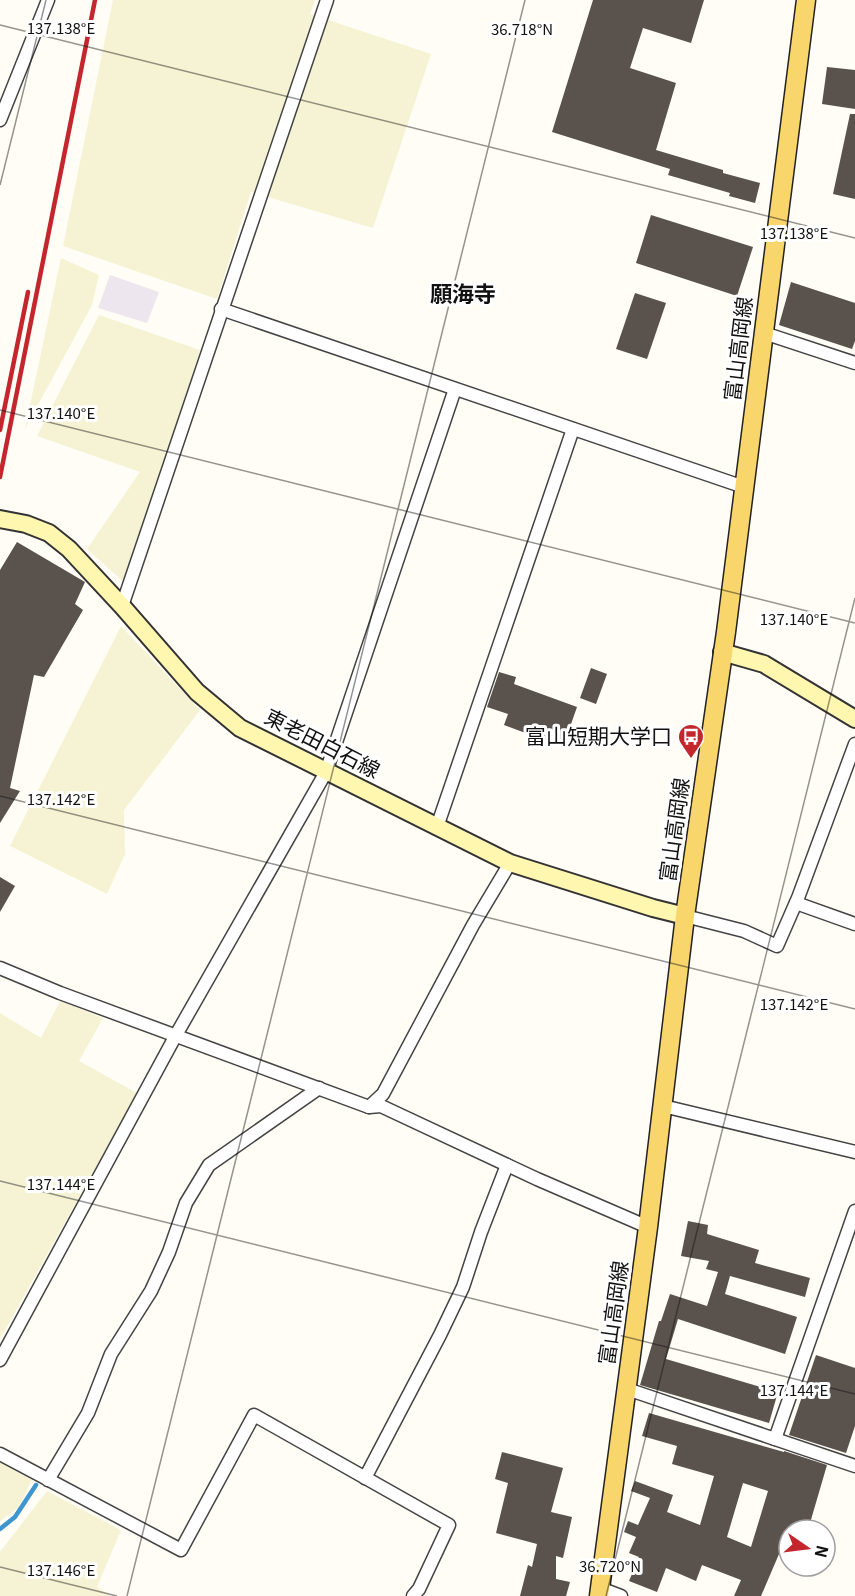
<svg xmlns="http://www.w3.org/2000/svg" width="855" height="1596" font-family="Georgia,'Noto Sans JP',serif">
<rect width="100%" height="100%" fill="#fffdf5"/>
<polygon fill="#eee6ef" points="110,275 159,292 147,323 98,308"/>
<g fill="#f6f3d4">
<polygon points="113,0 315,0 310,14 431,54 373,228 251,192 217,299 63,246"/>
<polygon points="61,258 99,275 92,305 25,429"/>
<polygon points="99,315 200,350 126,584 87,549 140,472 37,436"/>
<polygon points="121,626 200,710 124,810 125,854 107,894 10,846"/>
<polygon points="60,1001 103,1018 79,1061 137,1093 0,1339 0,1013 41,1038"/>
<polygon points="0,1462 32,1480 18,1508 0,1521"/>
<polygon points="47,1491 121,1530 97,1587 111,1596 0,1596 0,1552"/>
</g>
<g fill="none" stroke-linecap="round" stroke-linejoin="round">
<polyline stroke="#3f96cf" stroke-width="4.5" points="0,1529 15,1517 36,1485"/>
</g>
<g fill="#5a524d" fill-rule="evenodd">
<polygon points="593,0 704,0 691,43 643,28 630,68 676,83 656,150 723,170 723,173 760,183 755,203 729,196 730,193 668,175 670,169 552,132"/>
<polygon points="827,67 855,70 855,109 822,104"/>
<polygon points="850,114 855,114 855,199 833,194"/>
<polygon points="651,215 753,247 737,296 636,263"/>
<polygon points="791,282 855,303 855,341 852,349 779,325"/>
<polygon points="635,293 666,303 647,359 616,349"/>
<polygon points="17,542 85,582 75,604 83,610 44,677 34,675 10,788 20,791 0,823 0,570"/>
<polygon points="591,668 607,674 596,704 580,698"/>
<polygon points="499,672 516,677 514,684 577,707 563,747 504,725 508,714 487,707"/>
<polygon points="0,877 15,886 0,912"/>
<polygon points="688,1221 708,1225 707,1234 759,1250 755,1263 810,1278 805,1297 730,1276 725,1294 797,1317 785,1354 678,1319 666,1359 778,1392 769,1423 640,1385 659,1321 661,1321 670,1294 707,1306 718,1272 706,1269 709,1261 681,1256"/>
<polygon points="816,1355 855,1368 855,1426 846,1453 789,1435"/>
<path d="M649,1413L784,1452V1451L827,1465L808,1530H789V1549L782,1547L761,1596H734L741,1580L702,1565L696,1581L666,1568L657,1592L629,1581L639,1557L629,1553L636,1537L624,1532L628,1521L638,1525L650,1498L631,1491L635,1481L673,1495L667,1512L700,1525L714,1476L672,1464L677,1446L642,1436ZM743,1483L768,1491L751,1547L727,1537Z"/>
<polygon points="502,1452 563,1468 551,1512 572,1517 563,1558 556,1556 556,1579 570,1582 566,1596 520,1596 528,1565 532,1567 537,1544 496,1533 508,1483 495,1479"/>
</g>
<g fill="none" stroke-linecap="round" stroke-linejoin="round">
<defs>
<g id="street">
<polyline points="0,120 48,0"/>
<polyline points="221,309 744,487"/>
<polyline points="764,333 855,363"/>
<polyline points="122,606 327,0"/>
<polyline points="437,827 573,429"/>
<polyline points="796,903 855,924"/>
<polyline points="685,916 744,931 777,946 798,898 855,744"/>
<polyline points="0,968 60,993 369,1107 381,1106 537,1179 648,1227"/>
<polyline points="663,1106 855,1152"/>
<polyline points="369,1107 383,1094 473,925 510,863"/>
<polyline points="0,1360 176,1035 326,772 455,389"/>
<polyline points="627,1389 855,1466"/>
<polyline points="775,1439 855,1211"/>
<polyline points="0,1454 181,1550 254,1415 449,1525 419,1589 413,1596"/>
<polyline points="365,1478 440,1335 463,1287 481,1232 507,1165"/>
<polyline points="48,1480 88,1413 111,1354 151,1291 169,1252 186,1203 209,1165 319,1088"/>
<polyline points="600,1588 621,1596"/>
</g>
<g id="secondary">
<polyline points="0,519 26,524 49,533 69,549 122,606 197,692 240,728 510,863 653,908 685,916"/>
<polyline points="722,652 764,664 855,719"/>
</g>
<polyline id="primary" points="599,1596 648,1227 685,916 726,632 806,0"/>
</defs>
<use href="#street" stroke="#444" stroke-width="15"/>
<use href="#secondary" stroke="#333" stroke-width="20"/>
<use href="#primary" stroke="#222" stroke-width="21"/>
<use href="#street" stroke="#fff" stroke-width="12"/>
<use href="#secondary" stroke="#fff6b0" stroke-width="16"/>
<use href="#primary" stroke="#f9d66b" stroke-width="18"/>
<g stroke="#c4262e" stroke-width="4.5">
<polyline points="0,430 28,292"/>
<polyline points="0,477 95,0"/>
</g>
</g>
<path fill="none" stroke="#111" stroke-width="1.5" stroke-opacity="0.45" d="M0,25L855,238M0,185L46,0M0,410L855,623M0,796L855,1009M0,1181L855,1394M0,1567L117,1596M127,1596L525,0M606,1596L855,598"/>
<defs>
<symbol id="bus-pin" viewBox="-11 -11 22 30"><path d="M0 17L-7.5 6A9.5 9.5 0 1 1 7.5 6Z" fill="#c4262e" stroke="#fff"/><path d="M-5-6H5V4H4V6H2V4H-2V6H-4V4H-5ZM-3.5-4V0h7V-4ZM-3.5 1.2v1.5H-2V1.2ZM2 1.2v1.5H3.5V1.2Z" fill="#fff"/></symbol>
</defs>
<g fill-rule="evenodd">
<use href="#bus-pin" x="676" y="722" width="30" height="40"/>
</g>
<g text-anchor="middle" stroke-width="6" stroke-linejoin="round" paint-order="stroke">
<g font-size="21" fill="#111" stroke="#fff">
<text transform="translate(739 349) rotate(-83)" y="7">富山高岡線</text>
<text transform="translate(322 744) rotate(27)" y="7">東老田白石線</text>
<text transform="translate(675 830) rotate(-82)" y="7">富山高岡線</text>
<text transform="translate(614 1313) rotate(-82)" y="7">富山高岡線</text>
</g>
<g font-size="21" fill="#111" stroke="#fff" text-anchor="end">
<text x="672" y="744">富山短期大学口</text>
</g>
<g font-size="22" font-weight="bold" fill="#111" stroke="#fff">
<text x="463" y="302">願海寺</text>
</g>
</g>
<g font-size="15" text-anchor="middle" fill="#111" stroke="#fff" stroke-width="6" stroke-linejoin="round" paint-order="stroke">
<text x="61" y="34">137.138°E</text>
<text x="522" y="35">36.718°N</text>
<text x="794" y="239">137.138°E</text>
<text x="61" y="419">137.140°E</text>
<text x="794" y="625">137.140°E</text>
<text x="61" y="805">137.142°E</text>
<text x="794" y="1010">137.142°E</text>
<text x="61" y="1190">137.144°E</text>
<text x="794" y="1396">137.144°E</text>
<text x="610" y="1572">36.720°N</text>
<text x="61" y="1576">137.146°E</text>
</g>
<g transform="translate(807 1548) rotate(104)"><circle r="28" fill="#ffffff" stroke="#a0a0a0" stroke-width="1.5"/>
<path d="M0-4.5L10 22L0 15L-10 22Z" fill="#c4262e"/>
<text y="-9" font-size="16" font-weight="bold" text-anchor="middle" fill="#111111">N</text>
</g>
</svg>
